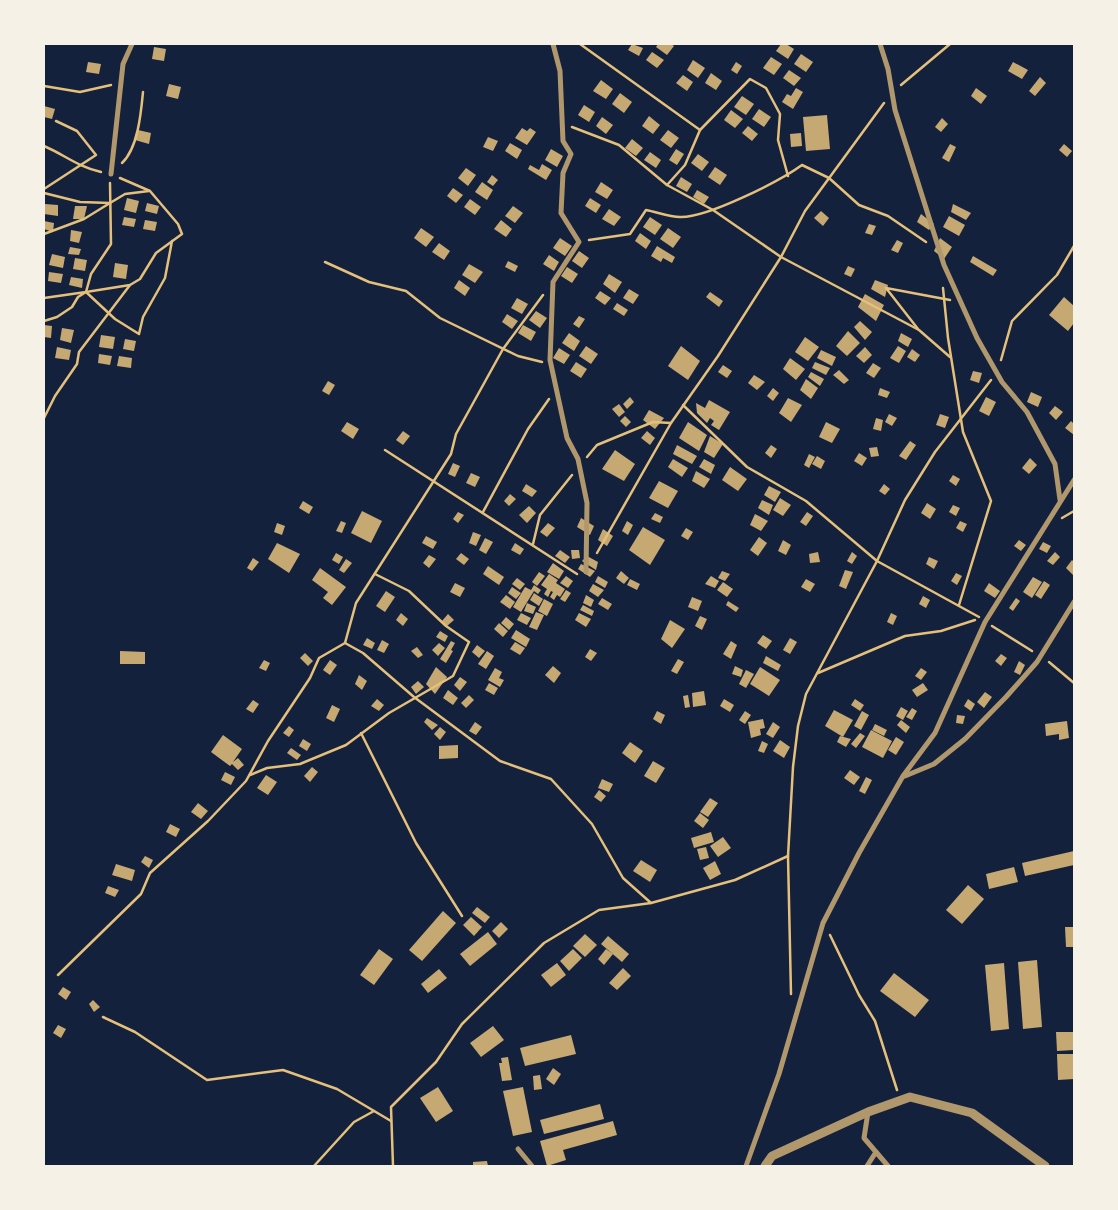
<svg xmlns="http://www.w3.org/2000/svg" width="1118" height="1210" font-family="Manrope,sans-serif">
<rect width="100%" height="100%" fill="#14213d"/>
<g fill="#c6a872">
<polygon points="632,44 643,48 639,56 628,50"/>
<polygon points="658,44 671,44 674,46 667,55 656,47"/>
<polygon points="781,44 786,44 794,49 788,59 776,51"/>
<polygon points="154,47 166,49 164,61 152,59"/>
<polygon points="652,52 664,60 657,68 646,60"/>
<polygon points="801,54 813,62 806,72 794,64"/>
<polygon points="771,57 782,64 774,75 763,68"/>
<polygon points="693,60 705,68 698,78 687,70"/>
<polygon points="88,62 101,64 99,74 86,72"/>
<polygon points="736,62 742,66 737,74 731,70"/>
<polygon points="1013,62 1028,70 1022,79 1008,71"/>
<polygon points="789,70 801,78 794,86 783,78"/>
<polygon points="711,73 722,81 716,90 705,83"/>
<polygon points="683,75 693,82 687,91 676,83"/>
<polygon points="1040,77 1046,83 1035,96 1029,91"/>
<polygon points="601,80 613,89 606,99 593,91"/>
<polygon points="169,84 181,87 178,99 166,96"/>
<polygon points="796,88 803,92 793,109 782,102 787,94 791,96"/>
<polygon points="976,88 987,96 981,104 971,96"/>
<polygon points="620,93 632,102 624,113 612,104"/>
<polygon points="742,96 754,104 746,115 734,107"/>
<polygon points="584,105 595,112 589,122 578,115"/>
<polygon points="44,106 55,109 52,119 44,117"/>
<polygon points="759,109 771,117 764,127 752,119"/>
<polygon points="731,110 743,119 735,128 724,120"/>
<polygon points="827,115 830,149 806,151 803,117"/>
<polygon points="649,116 660,125 653,134 642,126"/>
<polygon points="602,117 613,125 606,134 596,126"/>
<polygon points="942,118 948,124 941,132 935,127"/>
<polygon points="748,126 758,134 752,141 742,133"/>
<polygon points="522,128 527,131 530,128 536,132 527,145 515,138"/>
<polygon points="138,130 151,133 149,144 135,140"/>
<polygon points="668,130 679,138 671,148 660,140"/>
<polygon points="801,133 802,146 791,147 790,134"/>
<polygon points="488,137 498,141 493,151 483,147"/>
<polygon points="632,139 643,148 636,156 625,148"/>
<polygon points="510,143 522,150 517,159 505,151"/>
<polygon points="950,144 956,147 949,162 942,158"/>
<polygon points="1064,144 1072,151 1067,157 1059,150"/>
<polygon points="551,149 563,156 557,167 545,160"/>
<polygon points="676,149 684,154 677,165 669,160"/>
<polygon points="650,152 661,160 656,168 644,160"/>
<polygon points="698,154 709,162 702,171 691,163"/>
<polygon points="542,164 552,170 546,180 528,169 530,165 539,170"/>
<polygon points="715,167 727,175 720,185 708,177"/>
<polygon points="466,168 476,175 468,186 458,178"/>
<polygon points="492,175 498,180 493,186 487,182"/>
<polygon points="681,177 692,184 687,192 676,186"/>
<polygon points="482,182 493,190 487,200 475,192"/>
<polygon points="601,182 613,190 607,199 595,192"/>
<polygon points="453,188 463,195 456,203 447,196"/>
<polygon points="697,190 709,197 704,204 693,197"/>
<polygon points="127,198 139,201 136,213 124,210"/>
<polygon points="590,198 601,205 596,213 585,206"/>
<polygon points="470,199 481,207 475,215 464,207"/>
<polygon points="147,203 159,206 157,214 145,211"/>
<polygon points="45,204 58,205 58,216 44,214"/>
<polygon points="953,204 971,213 966,220 951,212"/>
<polygon points="75,206 87,206 84,219 73,219"/>
<polygon points="513,206 523,213 515,223 505,216"/>
<polygon points="609,209 621,217 614,226 602,219"/>
<polygon points="821,211 829,218 823,226 814,218"/>
<polygon points="921,214 934,224 929,230 917,222"/>
<polygon points="949,216 965,225 959,236 943,227"/>
<polygon points="124,217 136,219 134,227 122,225"/>
<polygon points="650,217 662,225 655,235 643,227"/>
<polygon points="145,220 157,222 155,231 143,229"/>
<polygon points="501,220 512,229 506,237 494,229"/>
<polygon points="44,221 54,223 53,232 44,229"/>
<polygon points="869,224 876,226 872,235 865,233"/>
<polygon points="421,228 434,237 426,247 414,238"/>
<polygon points="668,228 681,237 673,248 660,239"/>
<polygon points="71,230 82,232 79,243 70,241"/>
<polygon points="640,233 651,241 646,249 635,241"/>
<polygon points="560,238 572,246 565,256 553,248"/>
<polygon points="940,238 952,247 944,259 934,251"/>
<polygon points="897,240 903,243 898,253 891,250"/>
<polygon points="439,243 450,251 444,260 432,252"/>
<polygon points="657,246 675,257 672,263 663,258 661,262 651,256"/>
<polygon points="70,247 81,249 79,255 68,254"/>
<polygon points="579,251 589,258 582,268 572,261"/>
<polygon points="52,254 65,257 63,268 49,265"/>
<polygon points="549,255 559,262 554,271 543,264"/>
<polygon points="973,256 997,270 993,276 970,262"/>
<polygon points="75,258 87,260 85,271 73,269"/>
<polygon points="508,261 518,266 515,272 505,267"/>
<polygon points="115,263 128,265 126,279 113,277"/>
<polygon points="469,264 483,272 475,283 462,275"/>
<polygon points="848,266 855,269 851,277 844,274"/>
<polygon points="567,267 578,274 572,283 561,276"/>
<polygon points="49,272 63,274 61,283 48,281"/>
<polygon points="609,274 622,282 615,293 603,284"/>
<polygon points="71,277 83,279 82,288 69,285"/>
<polygon points="459,280 470,288 465,296 454,288"/>
<polygon points="875,280 888,285 885,297 871,289"/>
<polygon points="629,289 639,295 633,304 623,298"/>
<polygon points="600,291 611,298 605,305 595,298"/>
<polygon points="710,292 723,301 719,307 706,297"/>
<polygon points="865,294 884,305 876,321 858,307"/>
<polygon points="1064,297 1074,306 1074,323 1068,331 1049,315"/>
<polygon points="517,298 528,304 522,314 511,308"/>
<polygon points="617,303 628,310 624,316 613,309"/>
<polygon points="536,311 547,318 540,328 529,320"/>
<polygon points="507,314 518,321 512,329 502,322"/>
<polygon points="579,316 585,319 579,328 573,324"/>
<polygon points="860,321 872,332 865,340 854,327"/>
<polygon points="44,325 52,326 51,338 44,337"/>
<polygon points="523,325 536,332 531,341 518,333"/>
<polygon points="62,328 74,330 71,343 60,340"/>
<polygon points="848,331 860,343 847,356 836,346"/>
<polygon points="569,333 580,341 574,351 562,343"/>
<polygon points="901,333 912,339 908,347 898,341"/>
<polygon points="101,335 115,337 113,349 99,347"/>
<polygon points="805,337 819,347 808,361 795,352"/>
<polygon points="125,339 136,341 134,351 123,349"/>
<polygon points="586,346 598,354 591,364 579,356"/>
<polygon points="681,346 700,361 688,380 668,366"/>
<polygon points="898,346 906,351 899,363 890,358"/>
<polygon points="57,347 71,350 69,360 55,358"/>
<polygon points="865,347 872,355 864,363 856,356"/>
<polygon points="559,348 570,355 564,364 553,358"/>
<polygon points="912,349 920,355 915,362 907,357"/>
<polygon points="821,350 836,357 832,366 817,358"/>
<polygon points="99,354 112,356 110,365 98,363"/>
<polygon points="119,356 132,358 131,368 117,366"/>
<polygon points="790,358 805,369 796,380 783,369"/>
<polygon points="576,362 587,369 581,378 570,371"/>
<polygon points="815,362 830,368 826,375 812,368"/>
<polygon points="873,363 881,368 874,378 866,373"/>
<polygon points="723,365 732,371 727,378 718,372"/>
<polygon points="839,370 849,380 844,384 833,375"/>
<polygon points="973,371 982,373 979,383 970,380"/>
<polygon points="811,372 824,379 820,386 808,377"/>
<polygon points="754,375 765,382 757,390 748,383"/>
<polygon points="806,379 818,388 811,399 800,390"/>
<polygon points="328,381 335,385 329,395 322,391"/>
<polygon points="773,388 779,393 773,401 767,396"/>
<polygon points="880,388 890,392 887,398 878,395"/>
<polygon points="1031,392 1042,397 1038,407 1027,402"/>
<polygon points="630,397 634,402 627,409 623,404"/>
<polygon points="986,397 996,402 989,416 979,411"/>
<polygon points="788,398 802,405 791,422 779,413"/>
<polygon points="709,400 730,412 719,430 711,425 714,421 710,418 707,423 697,413 696,403 705,408"/>
<polygon points="619,404 625,412 619,417 612,409"/>
<polygon points="1055,406 1063,412 1056,420 1049,413"/>
<polygon points="649,410 664,418 655,429 643,420"/>
<polygon points="889,414 897,418 892,426 885,422"/>
<polygon points="940,414 949,417 945,428 936,425"/>
<polygon points="625,416 631,422 626,427 620,421"/>
<polygon points="876,418 883,420 881,431 873,429"/>
<polygon points="1071,421 1074,424 1074,435 1065,428"/>
<polygon points="347,422 359,429 353,439 341,431"/>
<polygon points="688,422 707,435 699,451 679,438"/>
<polygon points="826,422 840,429 832,443 819,437"/>
<polygon points="403,431 410,436 403,445 396,440"/>
<polygon points="647,431 655,438 650,445 641,438"/>
<polygon points="710,436 723,444 714,458 704,452"/>
<polygon points="910,441 916,445 906,460 899,456"/>
<polygon points="677,445 697,456 692,464 673,454"/>
<polygon points="771,445 777,449 771,458 765,453"/>
<polygon points="877,447 879,456 871,457 869,448"/>
<polygon points="615,450 635,464 624,481 602,469"/>
<polygon points="859,453 867,458 862,466 854,461"/>
<polygon points="809,454 815,457 809,468 804,465"/>
<polygon points="817,456 825,461 821,469 812,464"/>
<polygon points="1030,458 1037,465 1029,474 1022,468"/>
<polygon points="673,459 688,468 682,477 668,467"/>
<polygon points="704,459 715,465 711,474 699,467"/>
<polygon points="453,463 460,466 455,477 448,474"/>
<polygon points="730,467 747,479 738,491 722,480"/>
<polygon points="696,471 710,479 704,488 692,481"/>
<polygon points="471,473 480,477 475,487 466,483"/>
<polygon points="953,475 960,479 956,486 949,481"/>
<polygon points="659,481 678,491 668,508 649,498"/>
<polygon points="526,484 537,491 532,497 522,491"/>
<polygon points="884,484 890,489 885,495 879,491"/>
<polygon points="769,486 781,492 775,502 764,495"/>
<polygon points="510,494 516,499 509,506 504,501"/>
<polygon points="780,498 791,505 783,516 773,510"/>
<polygon points="762,500 773,505 769,515 758,508"/>
<polygon points="303,501 313,507 309,514 299,508"/>
<polygon points="927,503 936,509 930,519 921,513"/>
<polygon points="953,505 960,508 956,516 949,512"/>
<polygon points="529,506 536,513 527,523 519,515"/>
<polygon points="362,511 382,521 371,543 351,533"/>
<polygon points="458,512 464,515 458,523 453,519"/>
<polygon points="807,512 813,516 806,526 800,522"/>
<polygon points="655,513 663,517 660,523 651,519"/>
<polygon points="755,514 768,521 761,531 750,525"/>
<polygon points="581,518 594,526 590,535 577,527"/>
<polygon points="341,521 346,523 342,533 336,531"/>
<polygon points="627,521 633,525 628,535 622,531"/>
<polygon points="960,521 967,524 963,532 956,528"/>
<polygon points="277,523 285,526 282,535 274,532"/>
<polygon points="548,523 555,528 547,537 540,532"/>
<polygon points="643,527 665,540 650,565 629,550"/>
<polygon points="686,528 693,532 688,540 681,536"/>
<polygon points="603,529 613,536 607,546 598,540"/>
<polygon points="473,532 481,535 476,546 469,543"/>
<polygon points="426,536 437,542 433,549 422,543"/>
<polygon points="759,537 767,543 758,556 750,550"/>
<polygon points="485,538 493,542 486,554 479,550"/>
<polygon points="783,540 791,545 786,555 778,551"/>
<polygon points="1019,540 1026,545 1021,551 1014,546"/>
<polygon points="1043,542 1051,546 1047,553 1039,549"/>
<polygon points="277,543 300,554 289,573 268,559"/>
<polygon points="515,543 524,549 520,555 511,550"/>
<polygon points="560,550 570,557 565,563 555,556"/>
<polygon points="571,550 579,550 580,558 572,559"/>
<polygon points="818,552 820,562 810,563 809,554"/>
<polygon points="852,552 857,556 852,564 847,561"/>
<polygon points="1055,552 1060,557 1053,565 1047,561"/>
<polygon points="336,553 343,557 339,564 332,560"/>
<polygon points="461,553 469,559 464,565 456,559"/>
<polygon points="429,555 436,559 429,568 423,563"/>
<polygon points="587,556 598,562 596,570 582,561"/>
<polygon points="929,557 938,561 934,569 926,564"/>
<polygon points="253,558 259,562 252,571 247,568"/>
<polygon points="346,559 352,563 344,573 339,570"/>
<polygon points="1072,560 1074,562 1074,576 1066,568"/>
<polygon points="553,563 564,571 559,579 547,572"/>
<polygon points="581,564 595,571 590,577 578,569"/>
<polygon points="488,566 504,577 499,585 483,574"/>
<polygon points="320,568 346,587 332,605 323,598 328,592 312,580"/>
<polygon points="845,570 853,572 846,589 839,586"/>
<polygon points="621,571 629,578 624,584 616,578"/>
<polygon points="722,571 730,574 725,581 718,578"/>
<polygon points="539,572 545,576 537,586 532,582"/>
<polygon points="956,573 962,576 957,585 951,581"/>
<polygon points="549,574 558,580 556,583 565,589 560,597 557,595 554,600 550,597 553,592 551,591 548,597 544,594 547,589 541,585"/>
<polygon points="566,576 573,581 568,588 560,583"/>
<polygon points="598,576 608,582 605,588 595,582"/>
<polygon points="711,576 719,581 715,588 705,584"/>
<polygon points="1033,577 1042,582 1032,598 1023,592"/>
<polygon points="517,578 525,584 520,590 512,584"/>
<polygon points="630,579 640,584 637,590 627,585"/>
<polygon points="806,579 815,584 810,592 801,587"/>
<polygon points="1044,581 1050,585 1041,599 1035,595"/>
<polygon points="723,582 733,589 727,597 717,590"/>
<polygon points="455,583 465,588 460,597 450,592"/>
<polygon points="989,583 1000,591 995,598 984,591"/>
<polygon points="593,584 604,590 598,597 589,591"/>
<polygon points="534,585 541,590 538,594 534,591 521,612 513,607 525,587 531,590"/>
<polygon points="512,587 521,593 516,599 508,593"/>
<polygon points="566,590 571,593 565,602 560,599"/>
<polygon points="386,591 395,597 385,612 376,606"/>
<polygon points="534,593 543,599 539,606 530,600"/>
<polygon points="506,595 515,602 510,609 500,602"/>
<polygon points="586,595 594,600 591,607 583,603"/>
<polygon points="923,596 930,600 926,608 919,604"/>
<polygon points="692,597 702,601 698,611 688,607"/>
<polygon points="602,598 612,604 608,610 598,604"/>
<polygon points="1016,598 1020,601 1013,611 1009,608"/>
<polygon points="544,599 553,604 547,616 538,611"/>
<polygon points="728,601 739,608 736,612 726,605"/>
<polygon points="527,603 536,607 533,614 524,611"/>
<polygon points="583,605 594,611 592,616 580,610"/>
<polygon points="536,612 544,615 537,630 529,627"/>
<polygon points="401,613 408,619 403,626 396,620"/>
<polygon points="521,613 531,618 527,625 517,620"/>
<polygon points="579,613 591,619 586,627 575,620"/>
<polygon points="891,613 897,616 893,625 887,622"/>
<polygon points="448,614 454,620 447,626 442,621"/>
<polygon points="700,616 707,619 702,630 695,626"/>
<polygon points="506,617 514,624 509,630 501,623"/>
<polygon points="670,620 685,629 672,648 661,639"/>
<polygon points="499,623 508,631 503,637 494,629"/>
<polygon points="516,630 530,639 526,647 511,638"/>
<polygon points="440,631 448,636 445,642 436,637"/>
<polygon points="763,635 772,641 766,649 757,643"/>
<polygon points="367,638 375,643 372,649 363,645"/>
<polygon points="790,638 797,642 790,654 783,650"/>
<polygon points="382,640 389,644 384,653 377,650"/>
<polygon points="451,641 455,643 451,650 453,651 446,663 440,659"/>
<polygon points="731,641 737,645 731,659 723,654"/>
<polygon points="515,642 525,648 520,655 510,649"/>
<polygon points="439,643 445,648 438,656 432,650"/>
<polygon points="477,645 485,651 479,658 472,652"/>
<polygon points="417,647 423,655 418,658 411,651"/>
<polygon points="590,649 597,653 591,661 585,657"/>
<polygon points="120,651 145,652 145,664 120,664"/>
<polygon points="487,651 494,656 486,669 478,664"/>
<polygon points="305,653 313,661 308,666 300,658"/>
<polygon points="1001,654 1007,658 1001,666 995,661"/>
<polygon points="766,656 781,665 778,671 763,663"/>
<polygon points="678,659 684,662 677,674 671,671"/>
<polygon points="264,660 270,663 266,671 259,668"/>
<polygon points="330,660 337,665 330,675 323,670"/>
<polygon points="1019,661 1025,665 1020,675 1014,672"/>
<polygon points="553,666 561,673 554,683 545,675"/>
<polygon points="735,666 743,670 741,677 732,674"/>
<polygon points="436,667 447,677 435,694 426,684"/>
<polygon points="760,667 780,680 769,696 750,684"/>
<polygon points="495,668 502,672 499,678 504,680 500,687 488,680"/>
<polygon points="921,668 927,672 921,680 915,676"/>
<polygon points="746,670 754,674 746,688 739,684"/>
<polygon points="359,675 367,681 362,690 355,684"/>
<polygon points="460,677 467,682 460,691 454,685"/>
<polygon points="418,681 424,687 416,694 411,687"/>
<polygon points="489,683 498,688 494,695 485,690"/>
<polygon points="923,683 928,690 917,697 912,690"/>
<polygon points="448,690 458,698 453,705 443,698"/>
<polygon points="704,691 706,705 693,707 692,693"/>
<polygon points="985,692 992,697 984,708 977,702"/>
<polygon points="469,695 474,700 466,708 461,703"/>
<polygon points="688,695 690,707 685,708 683,696"/>
<polygon points="377,699 384,705 379,711 371,706"/>
<polygon points="724,699 734,705 730,712 720,706"/>
<polygon points="855,699 864,705 860,711 851,705"/>
<polygon points="968,699 975,704 971,711 964,706"/>
<polygon points="253,700 259,704 253,713 246,709"/>
<polygon points="332,705 340,709 334,722 326,718"/>
<polygon points="901,707 908,711 903,720 896,716"/>
<polygon points="912,708 917,711 912,720 906,717"/>
<polygon points="834,710 853,720 843,737 825,726"/>
<polygon points="657,711 665,715 661,724 653,719"/>
<polygon points="745,711 751,715 745,724 739,720"/>
<polygon points="862,711 869,715 861,730 854,726"/>
<polygon points="957,715 965,716 963,724 956,723"/>
<polygon points="427,718 438,725 432,730 424,722"/>
<polygon points="763,719 765,728 760,729 761,735 751,738 748,722"/>
<polygon points="901,720 910,727 906,733 897,725"/>
<polygon points="1067,721 1069,738 1059,740 1059,734 1046,736 1045,724"/>
<polygon points="475,722 482,727 476,735 469,731"/>
<polygon points="773,722 780,727 773,738 766,734"/>
<polygon points="875,724 887,730 884,736 872,730"/>
<polygon points="289,726 294,730 289,737 283,733"/>
<polygon points="440,727 446,732 440,740 434,734"/>
<polygon points="871,730 892,741 883,758 862,747"/>
<polygon points="860,733 865,736 856,748 851,744"/>
<polygon points="223,735 242,749 233,762 238,758 244,765 238,770 232,764 230,766 211,752"/>
<polygon points="840,736 851,739 846,747 837,742"/>
<polygon points="896,737 904,742 896,755 888,750"/>
<polygon points="303,739 311,744 307,751 299,746"/>
<polygon points="780,740 790,747 784,758 773,751"/>
<polygon points="762,741 768,744 764,753 758,751"/>
<polygon points="630,742 643,751 635,763 622,753"/>
<polygon points="458,745 458,758 439,759 439,746"/>
<polygon points="291,748 301,755 297,760 287,753"/>
<polygon points="653,761 665,768 656,783 644,776"/>
<polygon points="312,767 318,772 310,782 304,776"/>
<polygon points="850,770 860,777 854,785 844,778"/>
<polygon points="225,772 235,777 231,785 221,780"/>
<polygon points="266,775 277,782 268,795 257,788"/>
<polygon points="866,777 872,780 865,794 859,791"/>
<polygon points="602,779 613,784 609,792 598,788"/>
<polygon points="599,790 606,796 601,802 594,797"/>
<polygon points="710,798 718,803 708,817 700,812"/>
<polygon points="198,803 208,811 201,819 191,812"/>
<polygon points="700,813 709,820 703,828 694,821"/>
<polygon points="170,824 180,829 176,837 166,832"/>
<polygon points="711,832 714,842 694,848 691,838"/>
<polygon points="723,837 731,848 718,857 710,846"/>
<polygon points="706,847 709,858 700,860 697,849"/>
<polygon points="1074,851 1074,865 1025,876 1022,863"/>
<polygon points="145,856 153,860 149,868 141,862"/>
<polygon points="641,860 657,870 650,882 633,871"/>
<polygon points="715,861 721,874 710,880 703,868"/>
<polygon points="116,864 135,870 132,881 112,875"/>
<polygon points="1014,867 1018,882 989,889 986,874"/>
<polygon points="968,885 984,899 962,924 946,910"/>
<polygon points="108,886 119,890 115,897 105,893"/>
<polygon points="477,907 490,917 485,923 472,913"/>
<polygon points="443,911 456,923 422,961 409,950"/>
<polygon points="471,917 482,927 474,936 463,925"/>
<polygon points="501,922 508,929 499,938 492,931"/>
<polygon points="1065,927 1074,927 1074,947 1066,947"/>
<polygon points="488,932 497,944 470,966 460,954"/>
<polygon points="585,934 597,945 585,957 573,946"/>
<polygon points="608,936 629,954 622,962 601,944"/>
<polygon points="379,949 393,959 374,985 360,975"/>
<polygon points="573,949 582,958 569,971 560,961"/>
<polygon points="606,949 613,954 604,965 598,959"/>
<polygon points="1037,960 1042,1027 1023,1029 1018,962"/>
<polygon points="557,963 566,975 551,987 541,975"/>
<polygon points="1004,963 1009,1029 991,1031 985,965"/>
<polygon points="623,968 631,976 617,990 609,983"/>
<polygon points="439,969 447,978 428,993 421,984"/>
<polygon points="894,973 929,1000 915,1017 880,991"/>
<polygon points="63,987 71,992 66,1000 58,994"/>
<polygon points="93,1000 100,1007 94,1012 89,1004"/>
<polygon points="58,1025 66,1029 61,1038 53,1033"/>
<polygon points="493,1026 504,1040 481,1057 470,1043"/>
<polygon points="1056,1032 1074,1032 1074,1050 1057,1051"/>
<polygon points="571,1035 576,1054 525,1066 520,1048"/>
<polygon points="1057,1054 1074,1054 1074,1079 1058,1080"/>
<polygon points="508,1057 512,1080 502,1081 499,1063 502,1063 501,1058"/>
<polygon points="553,1068 561,1074 554,1085 546,1079"/>
<polygon points="540,1075 542,1089 534,1090 533,1076"/>
<polygon points="438,1087 453,1111 436,1122 420,1098"/>
<polygon points="523,1087 532,1132 513,1136 503,1091"/>
<polygon points="600,1104 604,1119 544,1134 540,1120"/>
<polygon points="613,1121 617,1135 563,1150 566,1160 547,1166 540,1141"/>
<polygon points="487,1161 488,1166 473,1166 473,1162"/>
</g>
<g fill="none" stroke-linecap="round" stroke-linejoin="round">
<g stroke="#e5c07b" stroke-width="2.5">
<polyline points="580,44 700,130"/>
<polyline points="901,85 950,44"/>
<polyline points="44,86 80,92 111,85"/>
<polyline points="572,127 619,145 667,185 713,210 781,257 919,330 950,357"/>
<path d="M44,146C65,155 76,166 101,172"/>
<path d="M122,163C138,148 141,113 143,92"/>
<polyline points="667,185 685,165 700,130 750,79 766,88 780,114 778,140 788,176"/>
<polyline points="44,189 96,155 77,131 56,121"/>
<polyline points="44,193 80,202 110,203 125,194 149,191"/>
<polyline points="44,234 84,219 110,203"/>
<path d="M589,240L630,234L646,210C657,212 669,217 680,217C707,218 780,181 802,165L829,178L859,205L888,216L926,242"/>
<polyline points="325,262 369,282 406,291 440,318 518,356 542,362"/>
<polyline points="943,288 948,338 963,432 991,501 959,605"/>
<polyline points="86,292 115,319 139,334 143,317 165,278 172,241"/>
<polyline points="44,298 86,292 91,274 111,244 110,183"/>
<polyline points="44,321 57,317 72,307 78,297 86,292 130,285 140,279 156,253 182,234 178,224 150,191 120,178"/>
<polyline points="918,329 886,288 950,300"/>
<polyline points="1001,360 1012,321 1057,275 1074,246"/>
<polyline points="683,405 747,467 806,501 877,561 979,617"/>
<polyline points="44,418 55,396 77,364 79,352 130,285"/>
<polyline points="385,450 577,574"/>
<polyline points="587,457 597,445 653,422 671,423"/>
<polyline points="483,512 528,429 549,399"/>
<polyline points="1062,518 1074,511"/>
<polyline points="533,544 540,515 572,475"/>
<polyline points="597,553 671,423 718,356 781,257 805,211 884,103"/>
<polyline points="992,626 1032,651"/>
<polyline points="345,643 363,653 414,697 500,761 551,779 592,824 623,878 651,903 599,910 544,943 462,1024 436,1062 391,1107 393,1166"/>
<polyline points="1049,662 1074,683"/>
<polyline points="818,673 905,636 941,631 975,620"/>
<polyline points="361,733 416,843 462,916"/>
<polyline points="250,775 267,768 300,764 346,745 389,713 453,676 469,642 446,626 409,591 375,574"/>
<polyline points="651,903 735,880 788,856"/>
<polyline points="830,935 859,995 875,1021 897,1090"/>
<polyline points="58,975 141,894 150,873 208,821 246,781 268,741 310,678 319,658 345,643 356,603 451,454 456,434 503,349 543,295"/>
<polyline points="791,994 788,856 793,767 798,726 806,694 877,561 905,500 935,452 991,380"/>
<polyline points="103,1017 135,1032 207,1080 283,1070 337,1089 391,1121"/>
<polyline points="314,1166 354,1122 374,1111"/>
</g>
<g stroke="#b1986c" stroke-width="5">
<polyline points="553,44 560,71 563,141 571,154 563,173 561,213 579,242 553,282 550,360 567,438 578,459 587,503 586,572"/>
<polyline points="880,44 888,69 895,110 944,265 977,338 1002,382 1027,412 1055,464 1060,500"/>
<polyline points="111,174 123,64 132,44"/>
<polyline points="905,776 934,764 965,739 1006,697 1037,662 1074,602"/>
<polyline points="868,1112 864,1138 888,1166"/>
<polyline points="518,1149 532,1166"/>
<polyline points="746,1166 779,1074 823,923 859,853 903,776 935,733 985,622 1074,480"/>
<polyline points="867,1166 876,1152"/>
</g>
<polyline stroke="#b1986c" stroke-width="9" points="765,1166 772,1156 868,1112 910,1097 972,1113 1045,1166"/>
</g>
<rect width="1118" height="1210" fill="none" stroke="#f6f1e7" stroke-width="90"/>
</svg>
